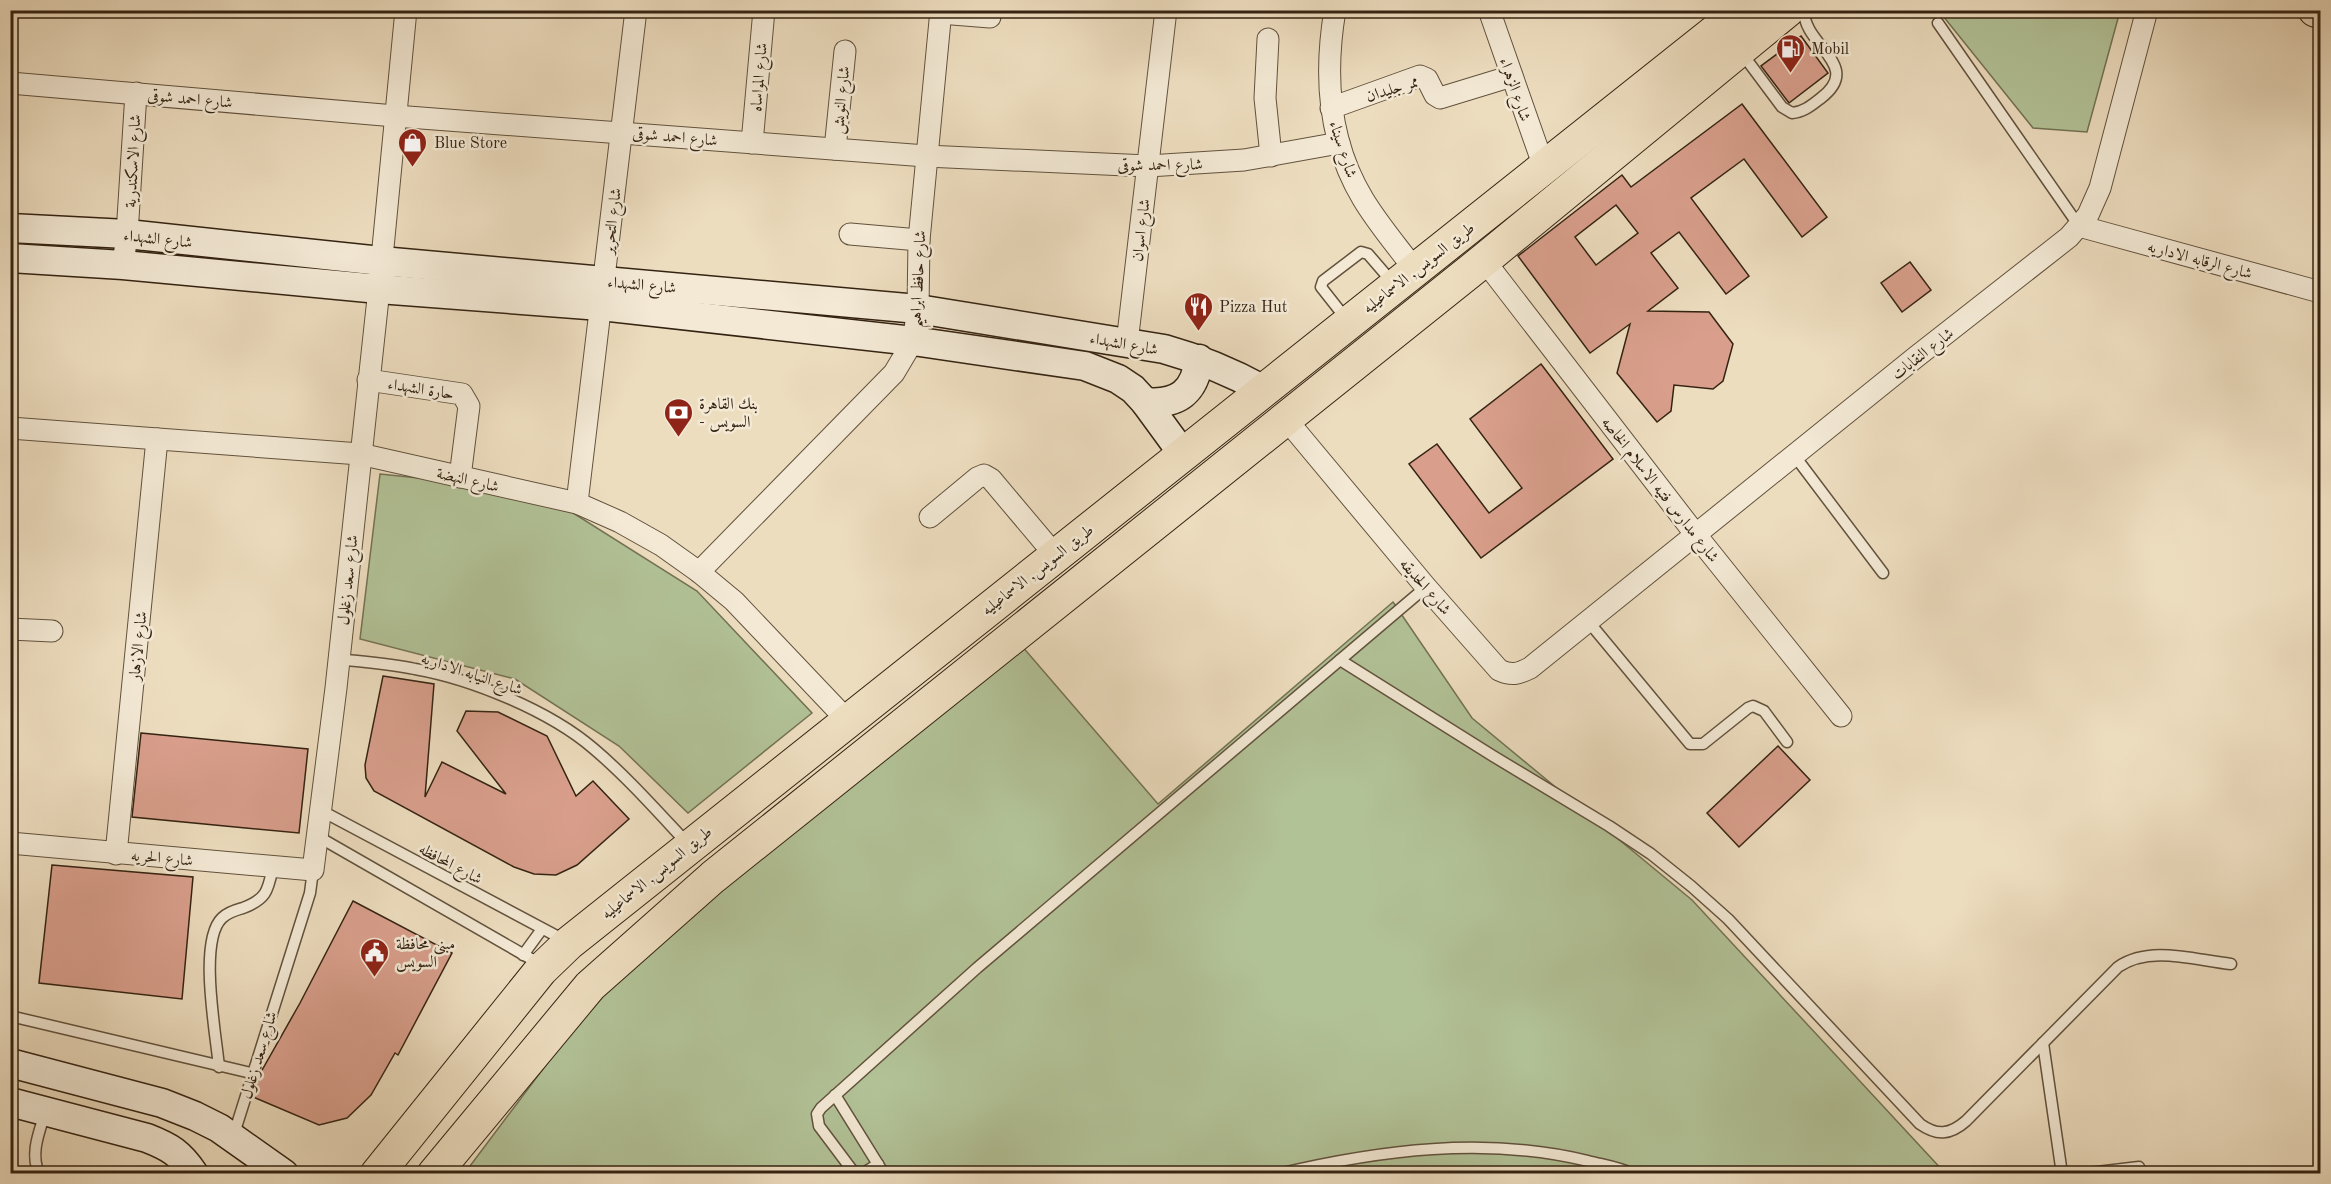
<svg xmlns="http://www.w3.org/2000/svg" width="2331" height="1184" font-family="'Old Standard TT',Amiri,serif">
<rect width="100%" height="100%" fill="#edddbf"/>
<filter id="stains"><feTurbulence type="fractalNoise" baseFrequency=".00333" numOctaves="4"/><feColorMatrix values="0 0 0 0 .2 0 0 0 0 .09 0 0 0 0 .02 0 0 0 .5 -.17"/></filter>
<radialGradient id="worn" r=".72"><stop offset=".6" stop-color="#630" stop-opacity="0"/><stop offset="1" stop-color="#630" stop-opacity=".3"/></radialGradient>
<g fill="#b2c297" stroke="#737254" stroke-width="1.5">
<polygon points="1939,11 2120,11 2087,132 2033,128"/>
<polygon points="380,474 438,480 570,511 697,591 812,713 688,813 619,746 515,679 360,639"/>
<polygon points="1393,602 1472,718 1692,900 1945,1173 464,1174 616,972 1021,645 1158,804"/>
</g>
<g fill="#d99f8c" stroke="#342312" stroke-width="1.5" fill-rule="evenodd">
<polygon points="1801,36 1828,73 1789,103 1761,66"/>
<path d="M1742,104L1827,217L1802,237L1744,159L1691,198L1749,276L1726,294L1679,232L1651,253L1678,288L1648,311L1709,312L1733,344L1723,381L1713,389L1674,385L1671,411L1657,422L1617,373L1630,324L1590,353L1518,256L1622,175L1631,187ZM1616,205L1638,233L1596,265L1575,237Z"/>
<polygon points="1910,262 1931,290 1902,312 1881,283"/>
<polygon points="1541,364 1613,459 1481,558 1409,464 1437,444 1489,513 1522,488 1470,419"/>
<polygon points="383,676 434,684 425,797 442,762 506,794 457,731 466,711 498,712 547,736 576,796 593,781 629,819 577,865 556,875 534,874 514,867 374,791 366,778 365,765"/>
<polygon points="141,733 308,749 299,833 132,817"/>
<polygon points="1778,746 1810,780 1739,847 1707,813"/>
<polygon points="52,865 193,877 182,999 39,983"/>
<polygon points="353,901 452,953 398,1055 395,1053 371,1095 347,1118 319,1125 253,1097 261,1072 300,1003"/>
</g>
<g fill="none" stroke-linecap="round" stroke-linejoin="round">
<defs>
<g id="lane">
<polyline points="1938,23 2079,226"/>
<path d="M1741,52L1782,107L1792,113C1804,112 1812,105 1821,98C1864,65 1803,46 1804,10"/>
<polyline points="1347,320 1321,287 1323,281 1361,252 1368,254 1393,283"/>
<polyline points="1794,455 1883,573"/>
<polyline points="1588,621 1690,744 1703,744 1748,708 1753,706 1764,711 1787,742"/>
<path d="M338,659C364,662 390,664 415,669C472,679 550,711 594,749C627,777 657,811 687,843"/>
<path d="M1340,660L1493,756L1609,826L1651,854L1691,886L1728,919L1920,1124C1937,1136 1950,1135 1966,1121L2118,967C2150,945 2194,960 2231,964"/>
<polyline points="320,810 566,941"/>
<polyline points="317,836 540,964"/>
<polyline points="523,955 542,929"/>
<polyline points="10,1016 251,1073"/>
<polyline points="2043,1043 2062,1174"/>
<path d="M219,1067C216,1034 198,941 222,918C228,912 236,910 243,908C267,899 268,890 273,867"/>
<polyline points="835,1095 884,1174"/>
<polyline points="233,1137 310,893 313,870"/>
<path d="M39,1174C30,1153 39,1133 45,1113"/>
<polyline points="855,1174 819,1126 817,1114 821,1108 977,968 1426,587"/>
<polyline points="862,1174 878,1164"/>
<path d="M1278,1174C1379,1150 1486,1136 1588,1161C1603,1165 1619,1167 1633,1174"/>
<polyline points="2080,1174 2139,1167"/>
</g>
<g id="street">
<path d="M1335,10C1324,75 1328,141 1363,199C1378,224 1397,246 1415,270"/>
<polyline points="1489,10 1544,167"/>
<polyline points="940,13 990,17"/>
<polyline points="1268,39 1265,98 1271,156"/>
<polyline points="10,83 395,116 926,156 1148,166 1244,160 1339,143"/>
<polyline points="1331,108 1420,76 1427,79 1435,95 1440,98 1512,76"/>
<polyline points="752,143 764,10"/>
<polyline points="835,149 845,51"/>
<polyline points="2079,226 2320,292"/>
<polyline points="850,234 919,240"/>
<polyline points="1484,260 1696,535 1841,716"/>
<polyline points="123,265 127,234 136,93"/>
<polyline points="1127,343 1166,10"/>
<polyline points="368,380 462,394 469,406 460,477"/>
<path d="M1285,418L1426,587L1499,670C1512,676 1518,674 1530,668L1916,357L2069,237L2088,215L2100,188L2147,10"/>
<polyline points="10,428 360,454 577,503 620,522 661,545 699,572 734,601 847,720"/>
<polyline points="577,503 636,10"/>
<polyline points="930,517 977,478 984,475 991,479 1055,555"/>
<polyline points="699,572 894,373 913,341 918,309 919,240 941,10"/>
<polyline points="10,629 52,631"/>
<polyline points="10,843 313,870 336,688 379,289 406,10"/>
<polyline points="116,854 157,439"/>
</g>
<g id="secondary">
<path d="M10,228L127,234L381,261L918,309L1164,349C1200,359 1231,372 1264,390"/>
<polyline points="10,258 123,265 379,289 601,306 913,341 1085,366 1118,379 1133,389 1145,402 1183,454"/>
<path d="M1145,402C1178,405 1195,392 1199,359"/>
<polyline points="10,1063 162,1103 195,1116 219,1128 284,1174"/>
<path d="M10,1102L147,1138C170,1147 180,1153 194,1174"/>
</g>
<g id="primary">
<polyline points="2315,10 2320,12"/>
<polyline points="377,1174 541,970 569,943 1742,10"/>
<polyline points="434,1174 590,986 713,877 1484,260 1788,10"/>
</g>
</defs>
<use href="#lane" stroke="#62523d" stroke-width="13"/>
<use href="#street" stroke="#62523d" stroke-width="23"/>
<use href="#secondary" stroke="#342312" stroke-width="31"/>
<use href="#primary" stroke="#342312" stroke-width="35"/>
<use href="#lane" stroke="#f3e9d5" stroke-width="10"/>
<use href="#street" stroke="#f3e9d5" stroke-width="21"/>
<use href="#secondary" stroke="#f3e9d5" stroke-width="28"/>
<use href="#primary" stroke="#edddbf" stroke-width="33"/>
</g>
<defs>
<symbol id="fuel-pin" viewBox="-11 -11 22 30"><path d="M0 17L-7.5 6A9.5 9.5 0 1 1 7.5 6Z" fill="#8f2418" stroke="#f3e9d5"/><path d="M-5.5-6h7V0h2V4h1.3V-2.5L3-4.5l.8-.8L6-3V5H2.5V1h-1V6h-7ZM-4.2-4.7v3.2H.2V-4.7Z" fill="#fff"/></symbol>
<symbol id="shop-pin" viewBox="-11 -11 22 30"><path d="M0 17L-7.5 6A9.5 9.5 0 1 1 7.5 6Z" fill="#8f2418" stroke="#f3e9d5"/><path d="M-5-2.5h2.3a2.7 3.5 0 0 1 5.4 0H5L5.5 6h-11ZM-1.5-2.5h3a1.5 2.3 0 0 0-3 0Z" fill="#fff"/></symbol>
<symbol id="restaurant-pin" viewBox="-11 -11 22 30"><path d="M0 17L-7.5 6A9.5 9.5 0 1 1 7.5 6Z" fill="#8f2418" stroke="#f3e9d5"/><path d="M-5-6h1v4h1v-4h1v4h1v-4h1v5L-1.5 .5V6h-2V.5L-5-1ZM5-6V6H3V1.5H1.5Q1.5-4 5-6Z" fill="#fff"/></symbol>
<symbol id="bank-pin" viewBox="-11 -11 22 30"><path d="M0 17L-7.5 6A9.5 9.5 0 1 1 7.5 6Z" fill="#8f2418" stroke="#f3e9d5"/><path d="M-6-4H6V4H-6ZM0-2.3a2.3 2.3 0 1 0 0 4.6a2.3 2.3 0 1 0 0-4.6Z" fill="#fff"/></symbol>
<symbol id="civic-pin" viewBox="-11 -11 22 30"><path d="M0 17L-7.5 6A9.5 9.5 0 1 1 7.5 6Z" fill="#8f2418" stroke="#f3e9d5"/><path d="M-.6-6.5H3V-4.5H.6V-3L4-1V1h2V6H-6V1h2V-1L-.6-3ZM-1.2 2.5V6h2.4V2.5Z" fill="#fff"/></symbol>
</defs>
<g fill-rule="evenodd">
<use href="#fuel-pin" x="1774" y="32" width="33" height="45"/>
<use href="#shop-pin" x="396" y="126" width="33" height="45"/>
<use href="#restaurant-pin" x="1182" y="290" width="33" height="45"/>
<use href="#bank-pin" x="662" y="396" width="33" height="45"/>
<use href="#civic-pin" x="358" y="936" width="33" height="45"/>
</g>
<g text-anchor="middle" stroke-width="5" stroke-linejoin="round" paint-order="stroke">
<g font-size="16" fill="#342312" stroke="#f3e9d5" text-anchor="start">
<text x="1811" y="54">Mobil</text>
<text x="434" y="148">Blue Store</text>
<text x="1219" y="312">Pizza Hut</text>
<text x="699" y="409">بنك القاهرة<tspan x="699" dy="18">- السويس</tspan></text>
<text x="396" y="949">مبنى محافظة<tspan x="396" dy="18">السويس</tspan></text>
</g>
<g font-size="16" fill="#342312" stroke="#f3e9d5">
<text transform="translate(758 77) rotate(-85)" y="6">شارع المواساه</text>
<text transform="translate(1392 88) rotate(-17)" y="6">ممر جليدان</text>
<text transform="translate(1516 89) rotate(71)" y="6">شارع الزهراء</text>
<text transform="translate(190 98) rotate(5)" y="6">شارع احمد شوقى</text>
<text transform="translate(840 100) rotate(-84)" y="6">شارع النويش</text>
<text transform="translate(675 136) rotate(5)" y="6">شارع احمد شوقى</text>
<text transform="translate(1344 149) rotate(72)" y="6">شارع سيناء</text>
<text transform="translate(132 161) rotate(-87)" y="6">شارع الاسكندرية</text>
<text transform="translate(1160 164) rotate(-1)" y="6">شارع احمد شوقى</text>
<text transform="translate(611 221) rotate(-83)" y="6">شارع التحرير</text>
<text transform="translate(1140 230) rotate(-83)" y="6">شارع اسوان</text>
<text transform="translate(158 238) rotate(6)" y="6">شارع الشهداء</text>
<text transform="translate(2200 259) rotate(15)" y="6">شارع الرقابه الاداريه</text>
<text transform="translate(1418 267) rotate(-38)" y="6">طريق السويس, الاسماعيليه</text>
<text transform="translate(917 279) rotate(-87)" y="6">شارع حافظ ابراهيم</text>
<text transform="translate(642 284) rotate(5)" y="6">شارع الشهداء</text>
<text transform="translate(1124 343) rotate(10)" y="6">شارع الشهداء</text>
<text transform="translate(1922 353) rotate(-38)" y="6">شارع النقابات</text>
<text transform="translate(421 388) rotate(9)" y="6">حارة الشهداء</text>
<text transform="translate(468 479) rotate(13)" y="6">شارع النهضة</text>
<text transform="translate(1661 489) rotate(52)" y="6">شارع مدارس فتيه الاسلام الخاصه</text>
<text transform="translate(1037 569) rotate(-38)" y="6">طريق السويس, الاسماعيليه</text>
<text transform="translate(347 580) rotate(-84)" y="6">شارع سعد زغلول</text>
<text transform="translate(1426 586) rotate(49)" y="6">شارع الحديقه</text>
<text transform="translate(137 646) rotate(-84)" y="6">شارع الازهار</text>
<text transform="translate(472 673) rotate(18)" y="6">شارع النيابه الاداريه</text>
<text transform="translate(162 857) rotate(5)" y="6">شارع الحريه</text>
<text transform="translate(451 863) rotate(28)" y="6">شارع المحافظه</text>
<text transform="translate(656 872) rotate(-39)" y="6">طريق السويس, الاسماعيليه</text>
<text transform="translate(258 1055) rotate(-73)" y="6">شارع سعد زغلول</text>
</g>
</g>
<rect width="2331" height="1184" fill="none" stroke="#edddbf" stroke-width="36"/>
<rect x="12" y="12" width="2307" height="1160" fill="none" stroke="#342312" stroke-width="3"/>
<rect x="18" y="18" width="2295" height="1148" fill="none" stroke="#342312" stroke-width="1.5"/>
<rect width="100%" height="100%" filter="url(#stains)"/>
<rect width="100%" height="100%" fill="url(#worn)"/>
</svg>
